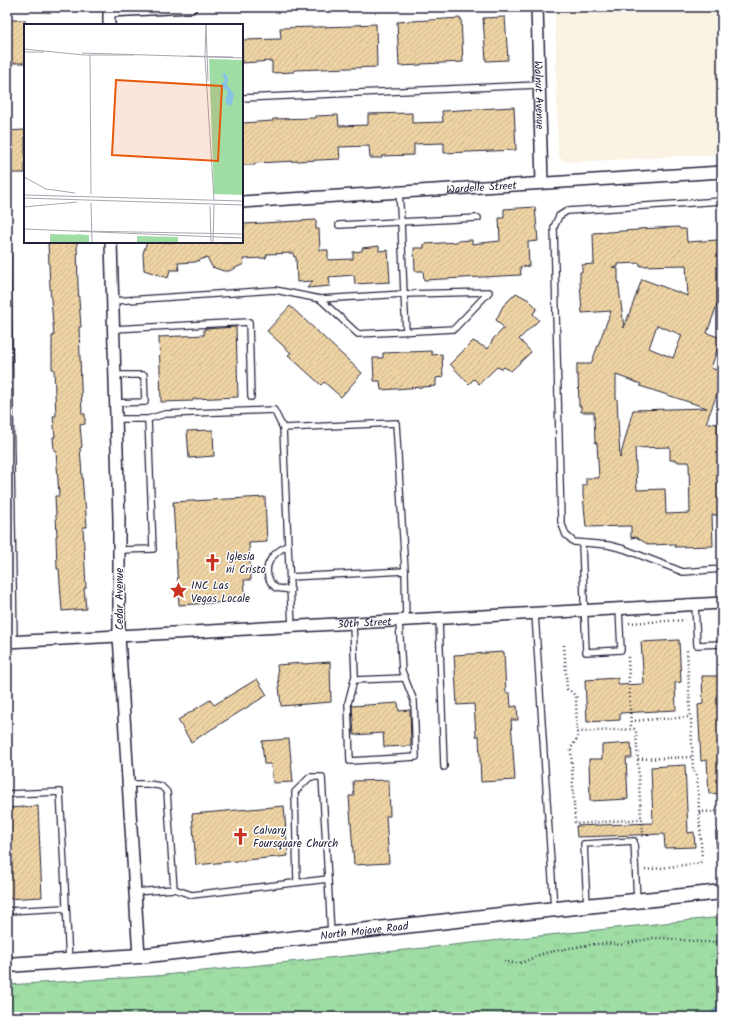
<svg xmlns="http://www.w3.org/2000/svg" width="729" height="1024" font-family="Kalam,sans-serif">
<defs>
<pattern id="grass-tufts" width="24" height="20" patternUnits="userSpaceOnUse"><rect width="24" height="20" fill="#9fdda5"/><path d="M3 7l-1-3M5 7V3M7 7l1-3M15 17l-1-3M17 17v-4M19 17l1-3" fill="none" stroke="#89bd8f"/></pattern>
<pattern id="building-hatch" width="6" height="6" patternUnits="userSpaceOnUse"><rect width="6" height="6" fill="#eed3a3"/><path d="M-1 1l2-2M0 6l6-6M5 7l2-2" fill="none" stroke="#ccb58d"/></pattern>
</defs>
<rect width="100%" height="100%" fill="#fff"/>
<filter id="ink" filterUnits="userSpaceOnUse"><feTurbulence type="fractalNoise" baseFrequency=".025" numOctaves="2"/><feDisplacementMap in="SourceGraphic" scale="8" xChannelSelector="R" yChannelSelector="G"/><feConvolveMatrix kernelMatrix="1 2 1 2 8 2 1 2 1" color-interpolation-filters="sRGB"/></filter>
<g filter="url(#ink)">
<polygon fill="#faf2e3" points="555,7 722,7 722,154 572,162 563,161 558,155"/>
<polygon fill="url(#grass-tufts)" stroke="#608070" points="722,917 722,1017 7,1017 7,985 155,976"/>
<polygon fill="#86c4e6" stroke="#5e83a2" points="722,1007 722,1017 708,1017 715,1009"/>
<g fill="url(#building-hatch)" stroke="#22223b" fill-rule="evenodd">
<polygon points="505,17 508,60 486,61 483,18"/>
<polygon points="461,18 463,62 421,64 421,65 399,66 397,22"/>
<rect x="7" y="20" width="18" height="43"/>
<polygon points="376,24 377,67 294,70 294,72 272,73 272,61 242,63 242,40 281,39 280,28 354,26 354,25"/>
<polygon points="514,107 516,150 444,153 444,143 414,144 414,155 382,156 382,158 370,158 369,146 339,147 340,159 255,163 255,165 242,165 242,123 273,121 273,119 316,118 316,116 338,115 339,126 368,125 368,114 412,113 412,123 443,122 442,111"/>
<polygon points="25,130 25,173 7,173 7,131"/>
<polygon points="535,207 538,241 528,242 529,266 520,267 521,275 424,280 423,271 415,271 414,248 424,248 424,244 457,242 457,241 472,240 472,244 500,241 499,218 504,218 504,209"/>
<polygon points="316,220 316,229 319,229 320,250 328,250 328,260 353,259 353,252 362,251 362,248 379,246 379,251 388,250 390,282 355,284 354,275 329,277 330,286 307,288 313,281 297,282 296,257 294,257 293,253 267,254 266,258 243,259 244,264 229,271 224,271 212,267 207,257 195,262 178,263 179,270 170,270 168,278 144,270 143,253 147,242 242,242 242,234 245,224"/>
<path d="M679,227L680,229H686L687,242L718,240L721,294L707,333L721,338L711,368L722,372V381L706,423L718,424L719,467L722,466V515H712L713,546L675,547V544L649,545L636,537L631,538V526L586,527L583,495V485H586V478H599L597,443H595L594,412H581V406H579L578,375H577V364H591L611,311L582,313L580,282V272H582V265L594,264L593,233L638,230V229ZM640,263V266L686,265L688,296L642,279L624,328L618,279V269L612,267H618V264ZM657,325L682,335L673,358L649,348ZM616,375L641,384L640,386L707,408L633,410L620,458L617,399H616ZM670,447V460H677L678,462H689L690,513L666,514L665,489L637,490L635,448Z"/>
<polygon points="48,242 77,242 78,286 81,327 79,327 82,414 85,414 85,424 80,425 82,447 80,448 84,502 85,502 87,527 83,527 86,588 84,588 86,609 62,611 59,569 57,569 56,536 57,536 55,496 59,496 56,450 54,450 53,437 55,437 53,416 56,416 54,369 52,369 52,336 54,336 50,287"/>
<polygon points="516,293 529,300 537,308 533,314 539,320 519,339 531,352 511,371 504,367 502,369 497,367 479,384 474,379 469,384 450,364 473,341 488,349 493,339 504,328 496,320 503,306"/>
<polygon points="290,306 362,373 341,397 324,382 321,385 288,355 291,353 267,331"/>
<polygon points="236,327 238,397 193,399 193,401 161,402 159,337 204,335 204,329"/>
<polygon points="432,351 432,355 442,354 443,377 436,378 436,386 381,390 380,381 374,381 373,358 383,358 383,353"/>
<polygon points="213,430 214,456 189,458 187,431"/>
<polygon points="265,497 267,542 249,543 251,580 244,580 246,601 179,605 173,502"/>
<polygon points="679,640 681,682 675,683 676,710 620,713 620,720 587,722 585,680 618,678 618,685 644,684 641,642"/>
<polygon points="504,652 506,693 510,693 511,707 517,706 518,720 511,720 515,780 481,782 479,736 476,736 474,704 457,705 454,655"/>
<polygon points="330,662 331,702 281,706 277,665 303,663 303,664"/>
<polygon points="702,676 722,676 722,793 709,794 707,760 701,761 698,705 703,704"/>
<polygon points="257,679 267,695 191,742 178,720 210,700 214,705"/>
<polygon points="398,703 399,711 410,710 411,746 384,747 383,733 354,735 352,706"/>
<polygon points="289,739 293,782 273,783 271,764 264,764 262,741"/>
<polygon points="631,743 632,758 626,758 628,799 590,801 589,759 602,759 602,745"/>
<polygon points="685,765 688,833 694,832 695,847 665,848 664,834 577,837 576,826 653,823 651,767"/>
<polygon points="389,780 390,816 386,816 389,863 354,865 349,796 354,796 353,781"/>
<polygon points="38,806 42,897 7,899 7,808"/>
<polygon points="284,806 288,856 196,865 192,814"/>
</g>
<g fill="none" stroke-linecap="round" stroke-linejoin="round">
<defs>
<g id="service">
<polyline points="242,98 539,85"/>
<polyline points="399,192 401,222 404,294 489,292 454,329 358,334 320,299 404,294 406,331"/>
<polyline points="722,201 567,211 559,216 554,227 561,522 566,535 574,542 608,545 624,549 683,572 722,569"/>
<polyline points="339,225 478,218"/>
<polyline points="7,228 14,641"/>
<polyline points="113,301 275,290 320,299"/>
<polyline points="113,329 249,322 251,397"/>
<polyline points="115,375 144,375 145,402 115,403"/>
<polyline points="116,419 148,419 153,549 119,550"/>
<polyline points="148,419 165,414 274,410 283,428 288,545"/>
<polyline points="283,428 396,423 405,571 406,621"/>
<polyline points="582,543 586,652 621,650 619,609"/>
<polyline points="290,577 405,571"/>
<path d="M291,590L276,588C274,586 271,584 270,581C261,564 275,552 288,545L292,627"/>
<polyline points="695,605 697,645 722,644"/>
<polyline points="535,614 554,909"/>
<polyline points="439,619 444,767"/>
<polyline points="353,624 355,676 348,703 350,761 416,757 414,701 402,671 399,621"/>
<polyline points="354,680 405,678"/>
<polyline points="128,784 148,784 161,786 167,792 174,889"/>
<polyline points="7,794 60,792 69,961"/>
<polyline points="722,833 719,833 722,870"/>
<polyline points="297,882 295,792 310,777 322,777 328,879"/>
<polyline points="135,892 174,889 192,895 328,879 331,934"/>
<polyline points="587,906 584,844 634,841 637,900"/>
<polyline points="7,911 66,908"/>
</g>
<g id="minor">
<polyline points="109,7 109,25"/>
<path id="s1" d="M537,7L542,183"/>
<polyline points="109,11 191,7"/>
<path id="s2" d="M242,202L722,172"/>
<polyline points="111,242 119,519 119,636 139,956"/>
<path id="s3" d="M7,642L722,603"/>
</g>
<g id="tertiary">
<path id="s4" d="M7,965L139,956L527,912L722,892"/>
</g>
</defs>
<use href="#service" stroke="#22223b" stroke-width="8"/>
<use href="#minor" stroke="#22223b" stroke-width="14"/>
<use href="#tertiary" stroke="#22223b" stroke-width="17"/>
<g stroke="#22223b" stroke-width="2.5" stroke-dasharray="1 3" stroke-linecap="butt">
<polyline points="629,623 685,620"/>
<polyline points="564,645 567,689 572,692 576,697 577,732 634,729 636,731 641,817 642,819 643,837"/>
<polyline points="628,657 631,729"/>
<polyline points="631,721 689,717 690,714 687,648"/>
<polyline points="577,732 578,737 571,748 571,750 575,822 576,824 642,819"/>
<polyline points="638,759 693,757"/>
<polyline points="699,812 722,811"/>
<polyline points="645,870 700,863 702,860 697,776 693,769 691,720 689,717"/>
<path d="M504,961C524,967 528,958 545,953C553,951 562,950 570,948C585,946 605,941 619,945L653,938H663L702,942H722"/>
</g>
<use href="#service" stroke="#fff" stroke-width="5.5"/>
<use href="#minor" stroke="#fff" stroke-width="11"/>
<use href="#tertiary" stroke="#fff" stroke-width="14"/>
</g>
</g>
<defs>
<symbol id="church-bare" viewBox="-9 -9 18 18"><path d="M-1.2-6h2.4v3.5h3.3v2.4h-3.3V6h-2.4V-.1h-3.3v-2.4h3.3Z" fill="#c8321e" stroke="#fff" stroke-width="2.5" paint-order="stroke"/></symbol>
<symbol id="sight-bare" viewBox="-9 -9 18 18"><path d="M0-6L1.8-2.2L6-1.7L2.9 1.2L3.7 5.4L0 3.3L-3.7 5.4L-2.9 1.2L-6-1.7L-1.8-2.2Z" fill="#c8321e" stroke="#fff" stroke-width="2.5" paint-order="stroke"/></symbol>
</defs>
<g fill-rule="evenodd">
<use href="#church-bare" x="200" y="550" width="25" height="25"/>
<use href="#sight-bare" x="166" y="578" width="25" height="25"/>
<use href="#church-bare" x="228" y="824" width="25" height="25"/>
</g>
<g text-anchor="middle" stroke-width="3" stroke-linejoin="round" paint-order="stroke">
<g font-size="11" fill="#22223b" stroke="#fff">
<text dy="4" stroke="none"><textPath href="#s1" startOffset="88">Walnut Avenue</textPath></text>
<text dy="4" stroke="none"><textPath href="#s2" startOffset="240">Wardelle Street</textPath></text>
<text transform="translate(119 599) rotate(-90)" y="4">Cedar Avenue</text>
<text dy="4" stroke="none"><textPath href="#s3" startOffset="358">30th Street</textPath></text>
<text dy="4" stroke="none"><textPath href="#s4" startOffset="359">North Mojave Road</textPath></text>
</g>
<g font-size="11" fill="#22223b" stroke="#fff" text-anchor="start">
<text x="226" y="560">Iglesia<tspan x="226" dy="13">ni Cristo</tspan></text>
<text x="191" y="589">INC Las<tspan x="191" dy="13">Vegas Locale</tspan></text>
<text x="253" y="834">Calvary<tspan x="253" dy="13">Foursquare Church</tspan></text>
</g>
</g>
<g transform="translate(24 24)">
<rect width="219" height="219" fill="#fff"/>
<path d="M185,35L219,36V171L190,170Z" fill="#9fdda5"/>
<path d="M26,210L65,211V219H26ZM113,212L154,213V219H113Z" fill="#9fdda5"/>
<path d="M53,210L60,211L65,219H53ZM30,212L45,213L51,219H29Z" fill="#9fdda5"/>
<path d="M201,49L204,54L203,61L210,70L208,80L205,82L201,78L204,67L196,62L201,56L198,50Z" fill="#86c4e6"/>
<path fill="none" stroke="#a7a7b1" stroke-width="1" d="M182,0L181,34L190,176M182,0L184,57M0,25L60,31H110M0,28H20M58,29L219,34M66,31L67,170M164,32L209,33M0,153L22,165L51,169M0,171L219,177M0,174L219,181M67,179L68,219M186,182L187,219M0,183L53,178M0,205L219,214M56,207L219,210M189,219L190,180"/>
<path fill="#e8590c" fill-opacity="0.15" stroke="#e8590c" stroke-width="2" d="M92,56L198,62L194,137L88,131Z"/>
<rect width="219" height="219" fill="none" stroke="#22223b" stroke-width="2"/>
</g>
<rect width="729" height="1024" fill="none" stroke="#fff" stroke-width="24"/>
<rect x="12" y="12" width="705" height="1000" fill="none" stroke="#22223b" stroke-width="1.5" filter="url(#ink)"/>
</svg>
